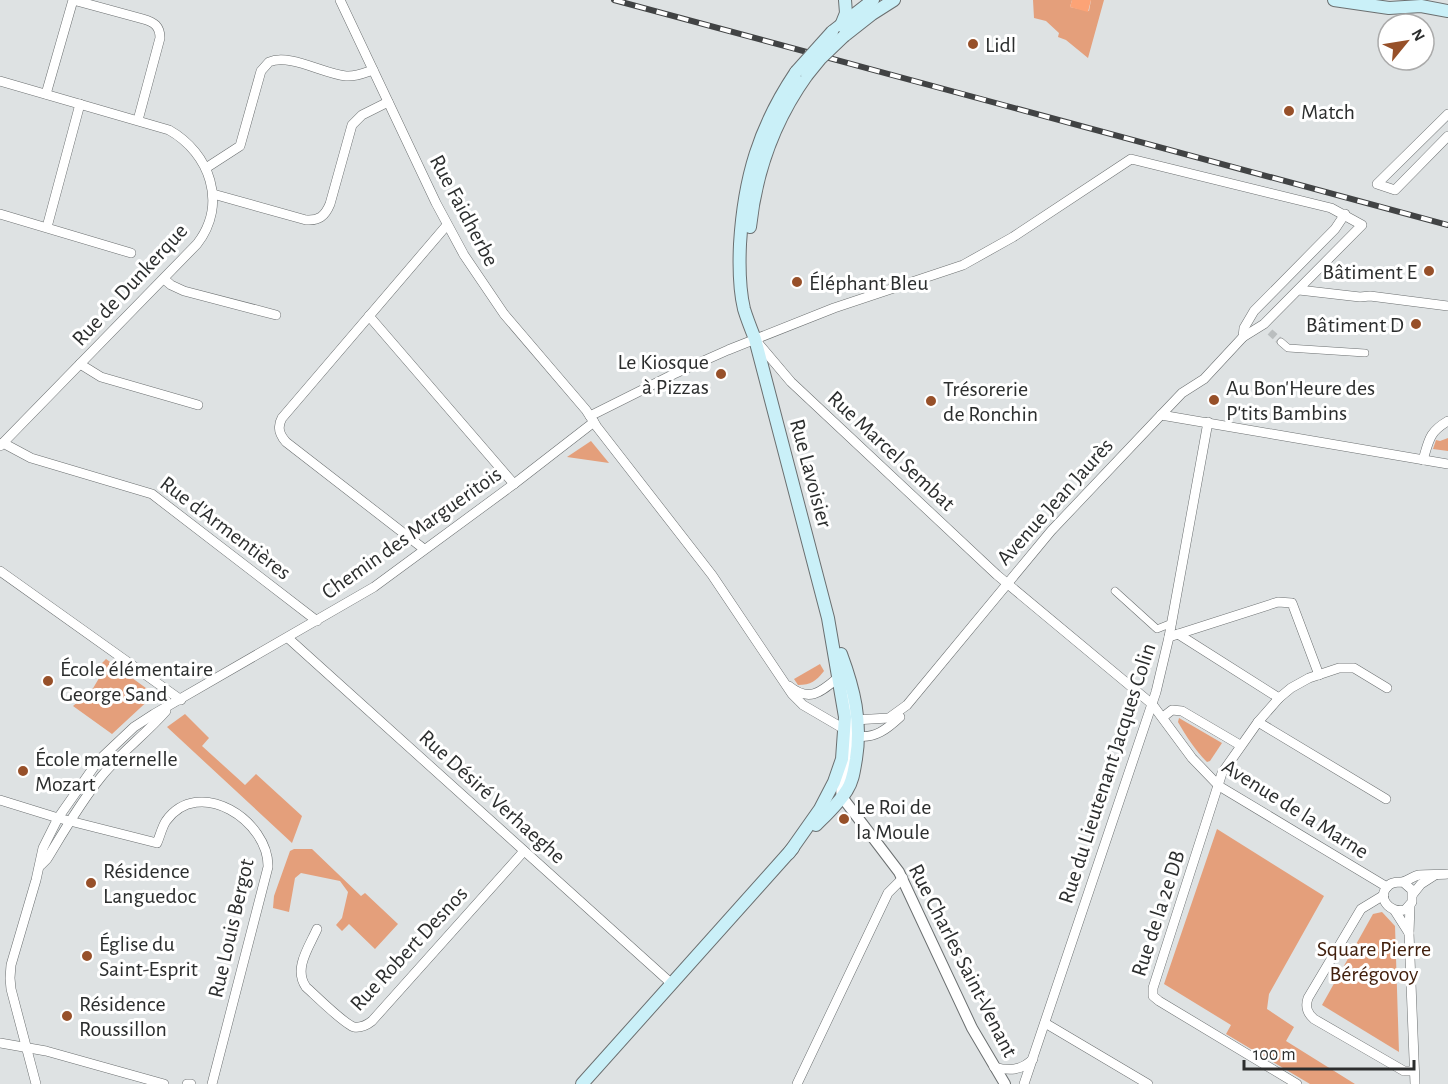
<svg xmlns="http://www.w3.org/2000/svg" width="1448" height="1084" font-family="'Alegreya Sans',sans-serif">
	<rect width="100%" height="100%" fill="#dee2e3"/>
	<g fill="#e49f7b">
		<path d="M1033 0H1072L1070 7 1089 11 1091 0H1104L1088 58 1066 40 1058 37 1059 33 1046 21 1034 18Z"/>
		<path d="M1448 438V451L1433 449 1436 440 1440 441Z"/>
		<path d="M591 441 609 463 567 457Z"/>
		<path d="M106 659 150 691 153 696 112 734 73 706 92 690 105 668 101 664Z"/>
		<path d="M820 664 824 671C816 681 811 685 798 685L794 679Z"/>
		<path d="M185 714 209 738 202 746 245 785 256 774 302 816 292 843 167 727Z"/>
		<path d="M1179 718 1222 743 1210 761 1207 762C1195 750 1186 736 1178 722Z"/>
		<path d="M1217 829 1324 896 1269 994 1267 1009 1294 1027 1286 1041 1355 1084H1310L1226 1034 1231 1025 1164 984Z"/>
		<path d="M294 849H312L361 896 365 893 398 924 375 949 349 924 342 931 336 925 342 918 348 892 340 881 301 873 295 878 289 912 273 908 274 896 290 851Z"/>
		<path d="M1382 912 1395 926 1399 1052 1322 1005 1373 914Z"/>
	</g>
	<path fill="#fca376" d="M1072 0H1091L1088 12 1070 7Z"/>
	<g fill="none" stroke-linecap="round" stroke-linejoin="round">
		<path stroke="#babebf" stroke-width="7" stroke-dasharray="7 3.5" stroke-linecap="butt" d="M1270 332 1281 342"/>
		<defs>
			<g id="pedestrian">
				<path d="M1281 342 1288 348 1365 353"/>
				<path d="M1115 591 1157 629 1172 623"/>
			</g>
			<g id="minor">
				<path d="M340 0 436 203 464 255 504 314 586 410 597 427 712 575 792 694 803 705 856 736C875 739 887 729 900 717"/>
				<path d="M0 81 169 130C210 153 228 204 197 244L0 446"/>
				<path d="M46 94 73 0 143 19C154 22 160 26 160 38L138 120"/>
				<path d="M1448 114 1377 184 1395 190 1448 136"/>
				<path d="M206 168 240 146 261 71 269 62C289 53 324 74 346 76 356 77 364 73 373 70"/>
				<path d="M213 194 306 220C319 221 325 216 330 204L352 125 362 115 388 102"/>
				<path d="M0 214 131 253"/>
				<path d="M47 227 80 104"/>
				<path d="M164 279 171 285 184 291 276 315"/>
				<path d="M1299 290 1360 297 1370 296 1448 306"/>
				<path d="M369 316 514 484"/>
				<path d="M1243 337 1244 328 1254 311 1335 229 1345 214"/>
				<path d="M758 343 791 382 997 575 1152 704 1192 758 1219 786 1387 887"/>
				<path d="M80 364 101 377 198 405"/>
				<path d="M1161 415 1448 464"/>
				<path d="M590 416 674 374 728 350 834 308 963 265 1013 237 1131 159 1331 208 1362 225 1264 324 1243 337 1204 379 1182 393 1161 415 1051 531 907 705 889 718 854 720"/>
				<path d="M3 443 31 458 152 494 317 621"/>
				<path d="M1423 460C1429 440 1429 432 1448 421"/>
				<path d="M424 549 286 442C279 434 277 427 282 418L447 225"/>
				<path d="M0 571 181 700"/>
				<path d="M1178 634 1279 698"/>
				<path d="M1169 637 1278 602 1292 603 1319 675"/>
				<path d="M288 638 672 984"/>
				<path d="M789 686C811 704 823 690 841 675"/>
				<path d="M1163 717 1172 710 1182 711 1240 745"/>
				<path d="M1258 722 1386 799"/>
				<path d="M0 800 58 818 157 843C160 836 162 827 166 821 199 775 269 821 268 867L212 1084"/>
				<path d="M41 865 47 859C64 831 80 803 101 777 120 753 145 735 166 711"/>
				<path d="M1403 882 1412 890V902L1405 910C1390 914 1375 897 1389 885 1394 881 1397 883 1402 882 1408 881 1413 876 1419 875 1429 874 1439 875 1448 874"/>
				<path d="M1413 894 1421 884 1435 875"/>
				<path d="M1384 895 1361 909 1308 998C1305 1007 1307 1013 1314 1019L1404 1071H1414"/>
				<path d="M1410 905 1409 933 1415 1084"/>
				<path d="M1395 911 1409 933"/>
				<path d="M317 929C309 947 293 969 306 987 316 996 344 1024 354 1027 361 1028 367 1025 372 1021L524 851"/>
				<path d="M1045 1023 1148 1084"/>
				<path d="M0 1043 46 1051 164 1084"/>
				<path d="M994 1067C1009 1071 1021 1071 1033 1059"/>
				<path d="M36 1084 11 989 10 978 11 965 36 880 43 848 58 818 98 761 134 727 154 714 374 587 514 484 594 422"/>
				<path d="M187 1084H191"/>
				<path d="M797 1084 888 893 903 878"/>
				<path d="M1024 1084 1156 692 1169 637 1208 422"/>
				<path d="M1297 1084 1159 1001 1153 996V988L1222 773 1258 722 1279 698 1291 688 1309 678 1339 668H1354L1387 688"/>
			</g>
			<path id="tertiary" d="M845 688C852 712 853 735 848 760 846 772 839 785 842 797L899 872 972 1028 1005 1084"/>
			<g id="secondary">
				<path d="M1334 0 1389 8 1421 6 1448 11"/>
				<path d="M842 23 846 13 845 0"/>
				<path d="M832 32 873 0"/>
				<path d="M844 36 872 14 894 0"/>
				<path d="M750 227C756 171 774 121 807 75"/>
				<path d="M816 825C827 814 839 803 847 790 853 781 854 770 856 759 862 721 854 689 841 654"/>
				<path d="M789 853 820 809 834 782 842 759 845 717 828 618 755 339C751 329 747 319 744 309 739 288 739 266 740 244 744 178 759 127 796 72"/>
				<path d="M582 1084 793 848"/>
			</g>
		</defs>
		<use href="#pedestrian" stroke="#6b6f70" stroke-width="8"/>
		<use href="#minor" stroke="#6b6f70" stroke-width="10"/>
		<use href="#tertiary" stroke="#6b6f70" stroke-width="12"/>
		<use href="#secondary" stroke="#6b6f70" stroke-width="14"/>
		<use href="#pedestrian" stroke="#fff" stroke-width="7"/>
		<use href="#minor" stroke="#fff" stroke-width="9"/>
		<use href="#tertiary" stroke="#fff" stroke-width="10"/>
		<use href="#secondary" stroke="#caf0f8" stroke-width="12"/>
		<defs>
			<path id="rail" d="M614 0 1448 225"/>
		</defs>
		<use href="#rail" stroke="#414344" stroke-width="6"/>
		<use href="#rail" stroke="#fff" stroke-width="4" stroke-dasharray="11" stroke-linecap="butt"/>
		<defs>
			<g id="secondary-bridge">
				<path d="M796 72 832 32"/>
				<path d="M807 75 820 59 844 36"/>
			</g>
		</defs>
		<use href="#secondary-bridge" stroke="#6b6f70" stroke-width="14" stroke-linecap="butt"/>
		<use href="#secondary-bridge" stroke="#caf0f8" stroke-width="12"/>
	</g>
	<g fill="#975029" stroke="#fff" stroke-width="2">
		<circle cx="973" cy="44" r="6"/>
		<circle cx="1289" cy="111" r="6"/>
		<circle cx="1429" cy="271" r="6"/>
		<circle cx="797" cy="282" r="6"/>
		<circle cx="1416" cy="324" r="6"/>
		<circle cx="721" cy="374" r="6"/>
		<circle cx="1214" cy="400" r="6"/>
		<circle cx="931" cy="401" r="6"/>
		<circle cx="48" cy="681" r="6"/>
		<circle cx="23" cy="771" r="6"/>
		<circle cx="844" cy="819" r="6"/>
		<circle cx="91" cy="883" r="6"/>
		<circle cx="87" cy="956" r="6"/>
		<circle cx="67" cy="1016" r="6"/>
	</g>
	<g text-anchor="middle" stroke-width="6" stroke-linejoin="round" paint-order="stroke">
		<g font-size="22" fill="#2c2e2e" stroke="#fff" text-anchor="start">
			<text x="985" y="52">Lidl</text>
			<text x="1301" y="119">Match</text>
			<text x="1417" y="279" text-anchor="end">Bâtiment E</text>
			<text x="809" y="290">Éléphant Bleu</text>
			<text x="1404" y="332" text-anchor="end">Bâtiment D</text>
			<text x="709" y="369" text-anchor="end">Le Kiosque<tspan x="709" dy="25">à Pizzas</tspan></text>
			<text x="1226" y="395">Au Bon'Heure des<tspan x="1226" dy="25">P'tits Bambins</tspan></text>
			<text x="943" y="396">Trésorerie<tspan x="943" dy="25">de Ronchin</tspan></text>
			<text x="60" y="676">École élémentaire<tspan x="60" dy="25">George Sand</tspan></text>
			<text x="35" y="766">École maternelle<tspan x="35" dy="25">Mozart</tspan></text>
			<text x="856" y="814">Le Roi de<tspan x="856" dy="25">la Moule</tspan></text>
			<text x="103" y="878">Résidence<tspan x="103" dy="25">Languedoc</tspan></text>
			<text x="99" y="951">Église du<tspan x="99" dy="25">Saint-Esprit</tspan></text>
			<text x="79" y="1011">Résidence<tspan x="79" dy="25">Roussillon</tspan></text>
		</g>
		<g font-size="22" fill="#2c2e2e" stroke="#fff">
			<text transform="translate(465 210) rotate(62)" y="8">Rue Faidherbe</text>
			<text transform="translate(129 284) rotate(-47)" y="8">Rue de Dunkerque</text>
			<text transform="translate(892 450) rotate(43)" y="8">Rue Marcel Sembat</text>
			<text transform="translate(812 473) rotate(75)" y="8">Rue Lavoisier</text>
			<text transform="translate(1054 501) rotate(-48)" y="8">Avenue Jean Jaurès</text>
			<text transform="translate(226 527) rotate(37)" y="8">Rue d'Armentières</text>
			<text transform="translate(411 532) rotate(-35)" y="8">Chemin des Margueritois</text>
			<text transform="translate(1106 773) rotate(-72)" y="8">Rue du Lieutenant Jacques Colin</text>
			<text transform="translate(493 796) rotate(42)" y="8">Rue Désiré Verhaeghe</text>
			<text transform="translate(1296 808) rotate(32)" y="8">Avenue de la Marne</text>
			<text transform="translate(1157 913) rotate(-72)" y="8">Rue de la 2e DB</text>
			<text transform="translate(230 928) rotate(-77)" y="8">Rue Louis Bergot</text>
			<text transform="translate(408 948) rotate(-47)" y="8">Rue Robert Desnos</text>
			<text transform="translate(964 960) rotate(63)" y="8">Rue Charles Saint-Venant</text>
		</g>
		<g font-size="22" fill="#42200d" stroke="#fff">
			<text x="1374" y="956">Square Pierre<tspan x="1374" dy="25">Bérégovoy</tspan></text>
		</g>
	</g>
	<g transform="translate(1406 42) rotate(60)"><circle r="28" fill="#ffffff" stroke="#ababab" stroke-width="1.5"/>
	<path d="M0-4.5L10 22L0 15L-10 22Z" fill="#975029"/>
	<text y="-9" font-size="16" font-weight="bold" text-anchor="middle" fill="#2c2e2e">N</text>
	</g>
	<path d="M1244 1060v9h170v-9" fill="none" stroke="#2c2e2e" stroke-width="3"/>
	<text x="1253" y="1060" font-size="18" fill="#2c2e2e" stroke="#ffffff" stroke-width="4.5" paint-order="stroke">100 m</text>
</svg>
